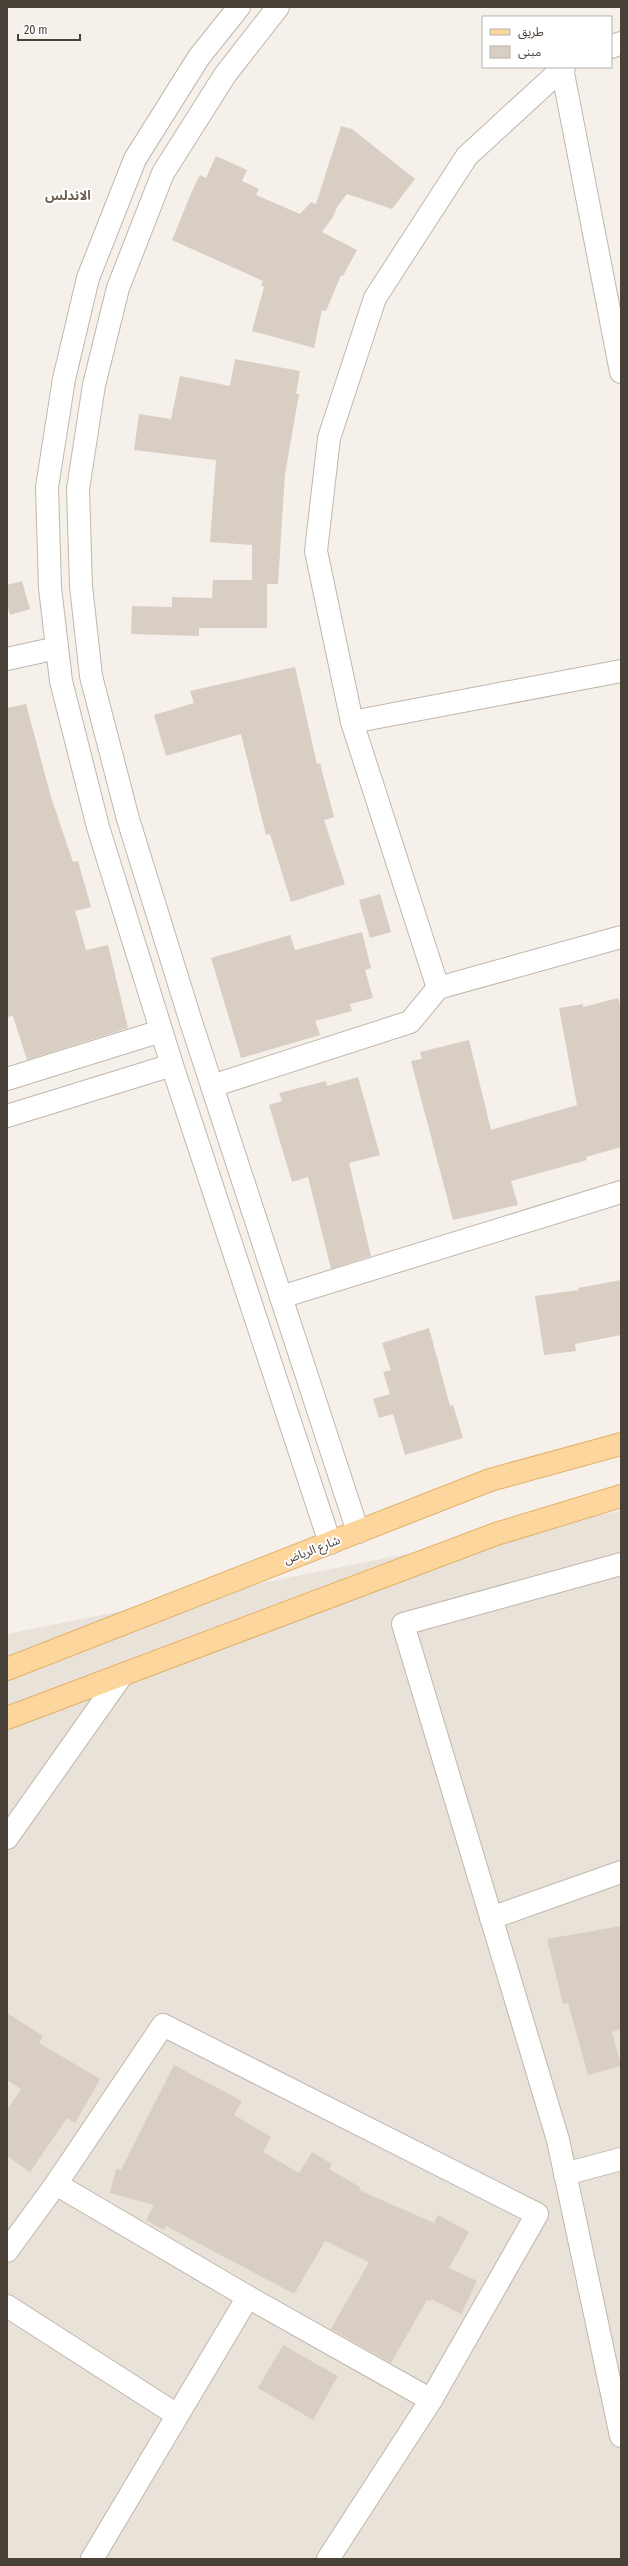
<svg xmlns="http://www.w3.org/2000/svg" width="628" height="2566" font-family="'Fira Sans Condensed','Noto Sans Arabic',sans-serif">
	<rect width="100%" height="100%" fill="#f5f0ea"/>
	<path fill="#e9e2d9" d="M621 1511V2559H7V1634Z"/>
	<g fill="#d9cec3">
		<path d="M341 126 352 129 415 179 392 209 347 194 337 207 333 217 322 232 357 250 343 276 341 275 326 311 322 310 314 348 252 331 264 287 261 285 263 281 172 240 192 191 200 175 206 178 216 156 247 170 242 181 259 189 256 195 300 214 311 202 316 204Z"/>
		<path d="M235 359 300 371 296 394H299L285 474 278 584H267V628H199V636L131 634 132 606 172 607V597L212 598 213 580H252V545L210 542 216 460 134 450 139 414 171 419 180 376 230 386Z"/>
		<path d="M22 581 30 609 10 615 7 604V585Z"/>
		<path d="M295 667 317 764 320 763 334 817 324 820 345 884 291 902 270 834 266 835 241 734 166 756 154 715 194 703 190 691Z"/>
		<path d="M26 704 51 797 73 862 78 861 91 907 75 911 86 950 108 945 128 1028 27 1060 13 1016 7 1017V708Z"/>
		<path d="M380 894 391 932 370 938 359 900Z"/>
		<path d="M362 932 371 968 365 970 373 998 350 1004 352 1011 315 1021 320 1035 241 1058 211 958 290 935 295 950Z"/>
		<path d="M618 998 621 1009V1147L586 1157 587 1160 511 1181 518 1205 453 1220 411 1061 422 1059 420 1052 469 1040 491 1130 577 1105 559 1008 583 1004V1007Z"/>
		<path d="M358 1077 380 1155 349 1163 371 1256 331 1269 308 1177 292 1182 269 1105 282 1101 279 1093 326 1081 327 1086Z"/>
		<path d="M621 1280V1335L575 1344 576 1351 544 1355 535 1296 579 1290 578 1288Z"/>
		<path d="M429 1328 450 1406 453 1405 463 1438 405 1455 393 1414 379 1418 373 1399 390 1394 383 1372 391 1370 382 1343Z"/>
		<path d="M621 1926V2029L612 2032 621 2066 588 2075 568 2003 563 2004 547 1939Z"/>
		<path d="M7 2013 43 2036 39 2043 100 2079 75 2123 67 2118 30 2172 7 2156V2110L21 2089 7 2080Z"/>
		<path d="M174 2065 242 2101 234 2115 271 2137 263 2152 299 2173 312 2152 332 2164 329 2169 360 2187 359 2190 434 2223 438 2215 469 2232 449 2268 477 2281 461 2314 431 2299 430 2301 427 2300 391 2363 331 2329 369 2262 325 2241 294 2294 166 2226 164 2230 146 2220 154 2205 110 2193 116 2169 121 2170Z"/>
		<path d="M283 2345 338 2376 313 2420 258 2388Z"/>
	</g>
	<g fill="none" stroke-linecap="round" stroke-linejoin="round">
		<defs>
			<g id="street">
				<path d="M239 7 199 57 135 159 88 278 64 379 47 487 50 588 61 681 98 827 172 1065 330 1543"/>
				<path d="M278 7 225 75 163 173 118 288 94 385 78 489 81 586 91 676 128 819 191 1022 358 1532"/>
				<path d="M611 47 621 43"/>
				<path d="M564 67 467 156 375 298 329 438 316 551 352 722 438 988 621 937"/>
				<path d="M562 68 621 372"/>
				<path d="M7 659 57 648"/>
				<path d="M352 722 621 671"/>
				<path d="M7 1079 161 1031"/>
				<path d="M212 1086 410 1022 438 988"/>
				<path d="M7 1116 172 1065"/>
				<path d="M281 1297 621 1192"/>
				<path d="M621 1564 403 1624 558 2140 621 2436"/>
				<path d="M7 1838 122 1675"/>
				<path d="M491 1918 621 1872"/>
				<path d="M565 2174 621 2159"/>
				<path d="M56 2184 163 2025 537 2214 431 2400"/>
				<path d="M7 2251 56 2184 248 2297 431 2400 328 2559"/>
				<path d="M7 2306 177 2415"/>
				<path d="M92 2559 248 2297"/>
			</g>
			<g id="primary">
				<path d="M7 1669 490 1480 621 1444"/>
				<path d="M7 1718 496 1534 621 1496"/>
			</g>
		</defs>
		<use href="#street" stroke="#c0b7ad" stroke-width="24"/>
		<use href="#primary" stroke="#e2b16b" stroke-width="24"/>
		<use href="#street" stroke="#fff" stroke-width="22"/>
		<use href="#primary" stroke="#fcd69c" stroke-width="22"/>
	</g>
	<g text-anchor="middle" stroke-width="4" stroke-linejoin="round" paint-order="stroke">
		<g font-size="12" fill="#494138" stroke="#fff">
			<text transform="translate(312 1550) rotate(-21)" y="4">شارع الرياض</text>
		</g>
		<g font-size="13" font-weight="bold" fill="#6b5d50" stroke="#fff">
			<text x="68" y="200">الاندلس</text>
		</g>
	</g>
	<rect width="628" height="2566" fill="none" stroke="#494138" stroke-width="16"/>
	<rect x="482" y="16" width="130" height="52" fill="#ffffff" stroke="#b6b3af"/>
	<rect x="490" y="29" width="20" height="6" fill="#fcd69c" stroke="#b6b3af"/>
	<text x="518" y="36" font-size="12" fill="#494138">طريق</text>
	<rect x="490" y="46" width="20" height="12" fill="#d9cec3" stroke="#b6b3af"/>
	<text x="518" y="56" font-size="12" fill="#494138">مبنى</text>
	<path d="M18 34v6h62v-6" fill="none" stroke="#494138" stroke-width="2"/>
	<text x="24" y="34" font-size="12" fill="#494138" stroke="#ffffff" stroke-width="3" paint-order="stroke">20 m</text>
</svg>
